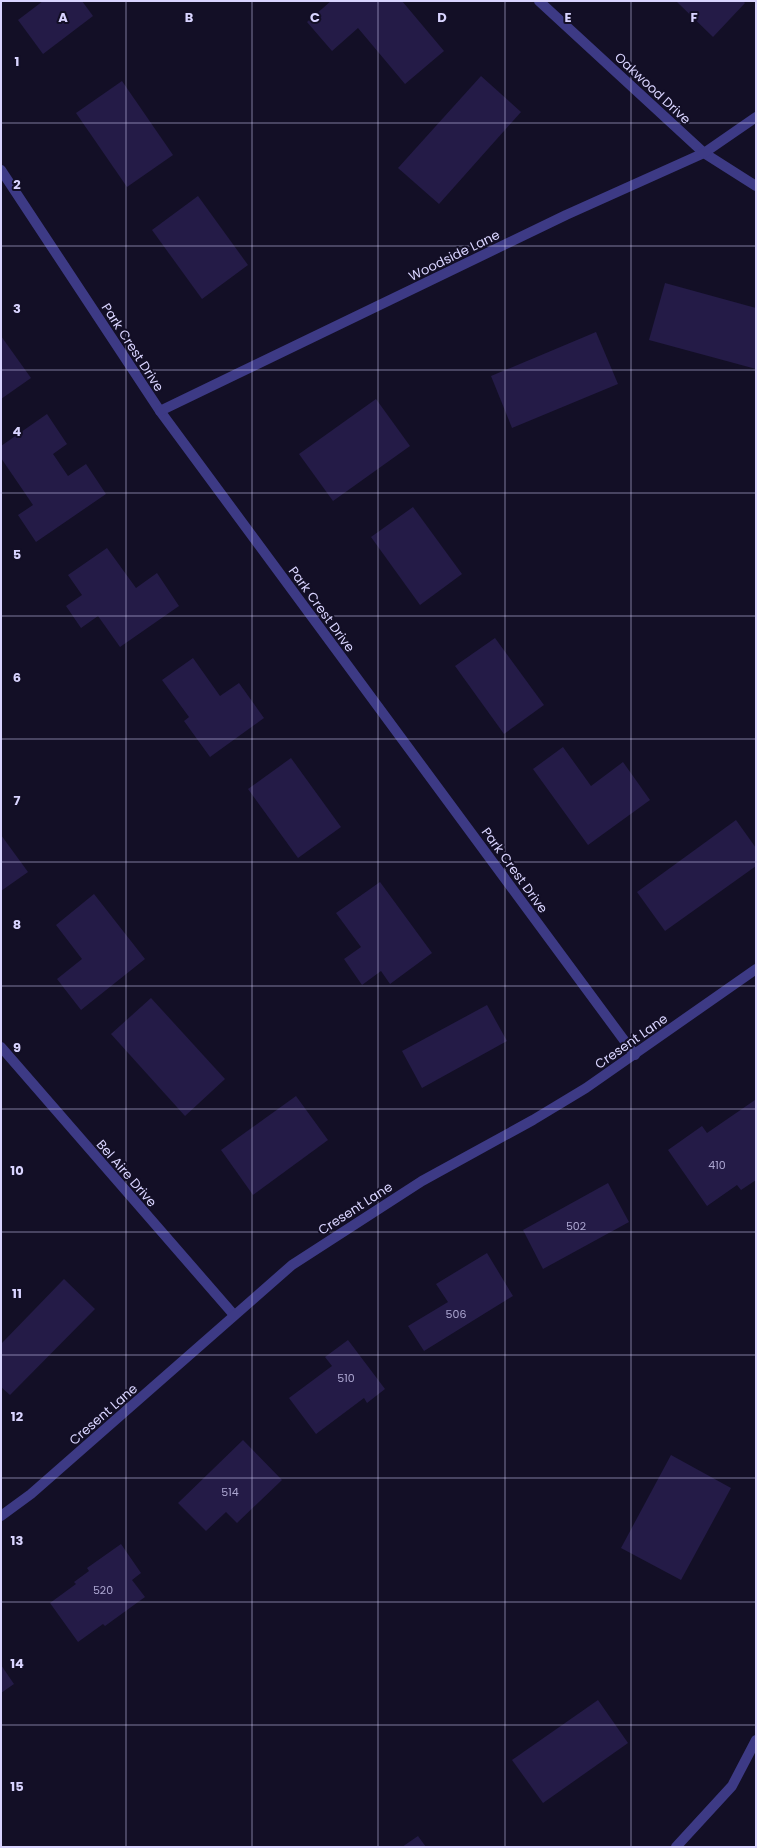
<svg xmlns="http://www.w3.org/2000/svg" width="757" height="1848" font-family="Poppins,sans-serif">
	<rect width="100%" height="100%" fill="#130f26"/>
	<g fill="#241b47">
		<path d="M43 1H82L93 16 43 54 18 20Z"/>
		<path d="M331 1H402L444 51 405 84 358 28 332 51 307 22Z"/>
		<path d="M676 1H743L745 3 713 37Z"/>
		<path d="M481 76 521 112 439 204 398 168Z"/>
		<path d="M122 81 173 155 127 187 76 113Z"/>
		<path d="M198 196 248 265 202 299 152 230Z"/>
		<path d="M665 283 756 308V369L649 340Z"/>
		<path d="M596 332 618 384 512 428 491 376Z"/>
		<path d="M1 336 31 378 1 399Z"/>
		<path d="M376 399 410 446 333 501 299 454Z"/>
		<path d="M47 414 67 444 53 454 68 476 86 464 106 494 36 542 18 515 33 505 1 458V446Z"/>
		<path d="M413 507 462 574 420 605 371 537Z"/>
		<path d="M107 548 136 588 157 573 179 606 120 647 98 616 81 628 66 606 82 595 68 575Z"/>
		<path d="M495 638 544 705 504 734 455 666Z"/>
		<path d="M193 658 220 696 239 683 264 718 210 757 184 721 189 717 162 680Z"/>
		<path d="M563 747 591 786 623 762 650 800 588 845 533 769Z"/>
		<path d="M291 758 341 827 298 858 248 789Z"/>
		<path d="M736 820 756 848V866L665 931 637 892Z"/>
		<path d="M1 835 28 872 1 891Z"/>
		<path d="M380 882 432 953 390 984 381 971 362 985 344 959 361 947 336 913Z"/>
		<path d="M94 894 145 959 81 1010 57 979 82 959 56 925Z"/>
		<path d="M151 998 225 1079 185 1116 111 1034Z"/>
		<path d="M487 1005 507 1041 422 1088 402 1051Z"/>
		<path d="M296 1096 328 1140 253 1195 221 1150Z"/>
		<path d="M755 1100 756 1180 741 1190 737 1185 707 1206 668 1150 702 1126 707 1133Z"/>
		<path d="M608 1183 629 1222 543 1269 523 1230Z"/>
		<path d="M487 1253 513 1296 424 1351 408 1326 448 1302 436 1284Z"/>
		<path d="M64 1279 95 1309 10 1395 1 1387V1344Z"/>
		<path d="M348 1340 385 1389 367 1403 364 1398 316 1434 289 1398 332 1366 325 1357Z"/>
		<path d="M243 1440 282 1480 237 1523 226 1512 206 1531 178 1503Z"/>
		<path d="M671 1455 731 1488 681 1580 621 1548Z"/>
		<path d="M121 1544 141 1573 132 1580 145 1597 105 1626 103 1624 78 1642 50 1603 76 1584 74 1582 89 1571 87 1568Z"/>
		<path d="M1 1665 14 1684 1 1693Z"/>
		<path d="M598 1700 628 1743 543 1803 512 1760Z"/>
		<path d="M418 1836 426 1847H402Z"/>
	</g>
	<g fill="none" stroke-linecap="round" stroke-linejoin="round">
		<g stroke="#3d3a85" stroke-width="10">
			<path d="M539 1 704 153 756 186"/>
			<path d="M1 170 160 411 635 1055"/>
			<path d="M160 411 566 215 704 153 756 117"/>
			<path d="M1 1047 234 1315"/>
			<path d="M1 1516 31 1494 292 1265 422 1181 533 1120 586 1088 756 969"/>
			<path d="M676 1847 732 1786 756 1740"/>
		</g>
	</g>
	<path fill="none" stroke="#d9d4ff" stroke-width="1" stroke-opacity="0.55" d="M126 1V1847M252 1V1847M378 1V1847M505 1V1847M631 1V1847M1 123H756M1 246H756M1 370H756M1 493H756M1 616H756M1 739H756M1 862H756M1 986H756M1 1109H756M1 1232H756M1 1355H756M1 1478H756M1 1602H756M1 1725H756"/>
	<g text-anchor="middle" stroke-width="4" stroke-linejoin="round" paint-order="stroke">
		<g font-size="11" fill="#aca6d1">
			<text x="717" y="1169">410</text>
			<text x="576" y="1230">502</text>
			<text x="456" y="1318">506</text>
			<text x="346" y="1382">510</text>
			<text x="230" y="1496">514</text>
			<text x="103" y="1594">520</text>
		</g>
		<g font-size="13" fill="#d9d4ff" stroke="#130f26">
			<text transform="translate(653 88) rotate(43)" y="5">Oakwood Drive</text>
			<text transform="translate(454 255) rotate(-26)" y="5">Woodside Lane</text>
			<text transform="translate(133 347) rotate(57)" y="5">Park Crest Drive</text>
			<text transform="translate(322 609) rotate(54)" y="5">Park Crest Drive</text>
			<text transform="translate(515 870) rotate(54)" y="5">Park Crest Drive</text>
			<text transform="translate(631 1041) rotate(-35)" y="5">Cresent Lane</text>
			<text transform="translate(127 1173) rotate(49)" y="5">Bel Aire Drive</text>
			<text transform="translate(355 1208) rotate(-33)" y="5">Cresent Lane</text>
			<text transform="translate(103 1414) rotate(-41)" y="5">Cresent Lane</text>
		</g>
	</g>
	<g font-size="13" text-anchor="middle" font-weight="bold" fill="#d9d4ff" stroke="#130f26" stroke-width="4" stroke-linejoin="round" paint-order="stroke">
		<text x="63" y="22">A</text>
		<text x="189" y="22">B</text>
		<text x="315" y="22">C</text>
		<text x="442" y="22">D</text>
		<text x="568" y="22">E</text>
		<text x="694" y="22">F</text>
		<text x="17" y="66">1</text>
		<text x="17" y="189">2</text>
		<text x="17" y="313">3</text>
		<text x="17" y="436">4</text>
		<text x="17" y="559">5</text>
		<text x="17" y="682">6</text>
		<text x="17" y="805">7</text>
		<text x="17" y="929">8</text>
		<text x="17" y="1052">9</text>
		<text x="17" y="1175">10</text>
		<text x="17" y="1298">11</text>
		<text x="17" y="1421">12</text>
		<text x="17" y="1545">13</text>
		<text x="17" y="1668">14</text>
		<text x="17" y="1791">15</text>
	</g>
	<rect width="757" height="1848" fill="none" stroke="#d9d4ff" stroke-width="4"/>
</svg>
